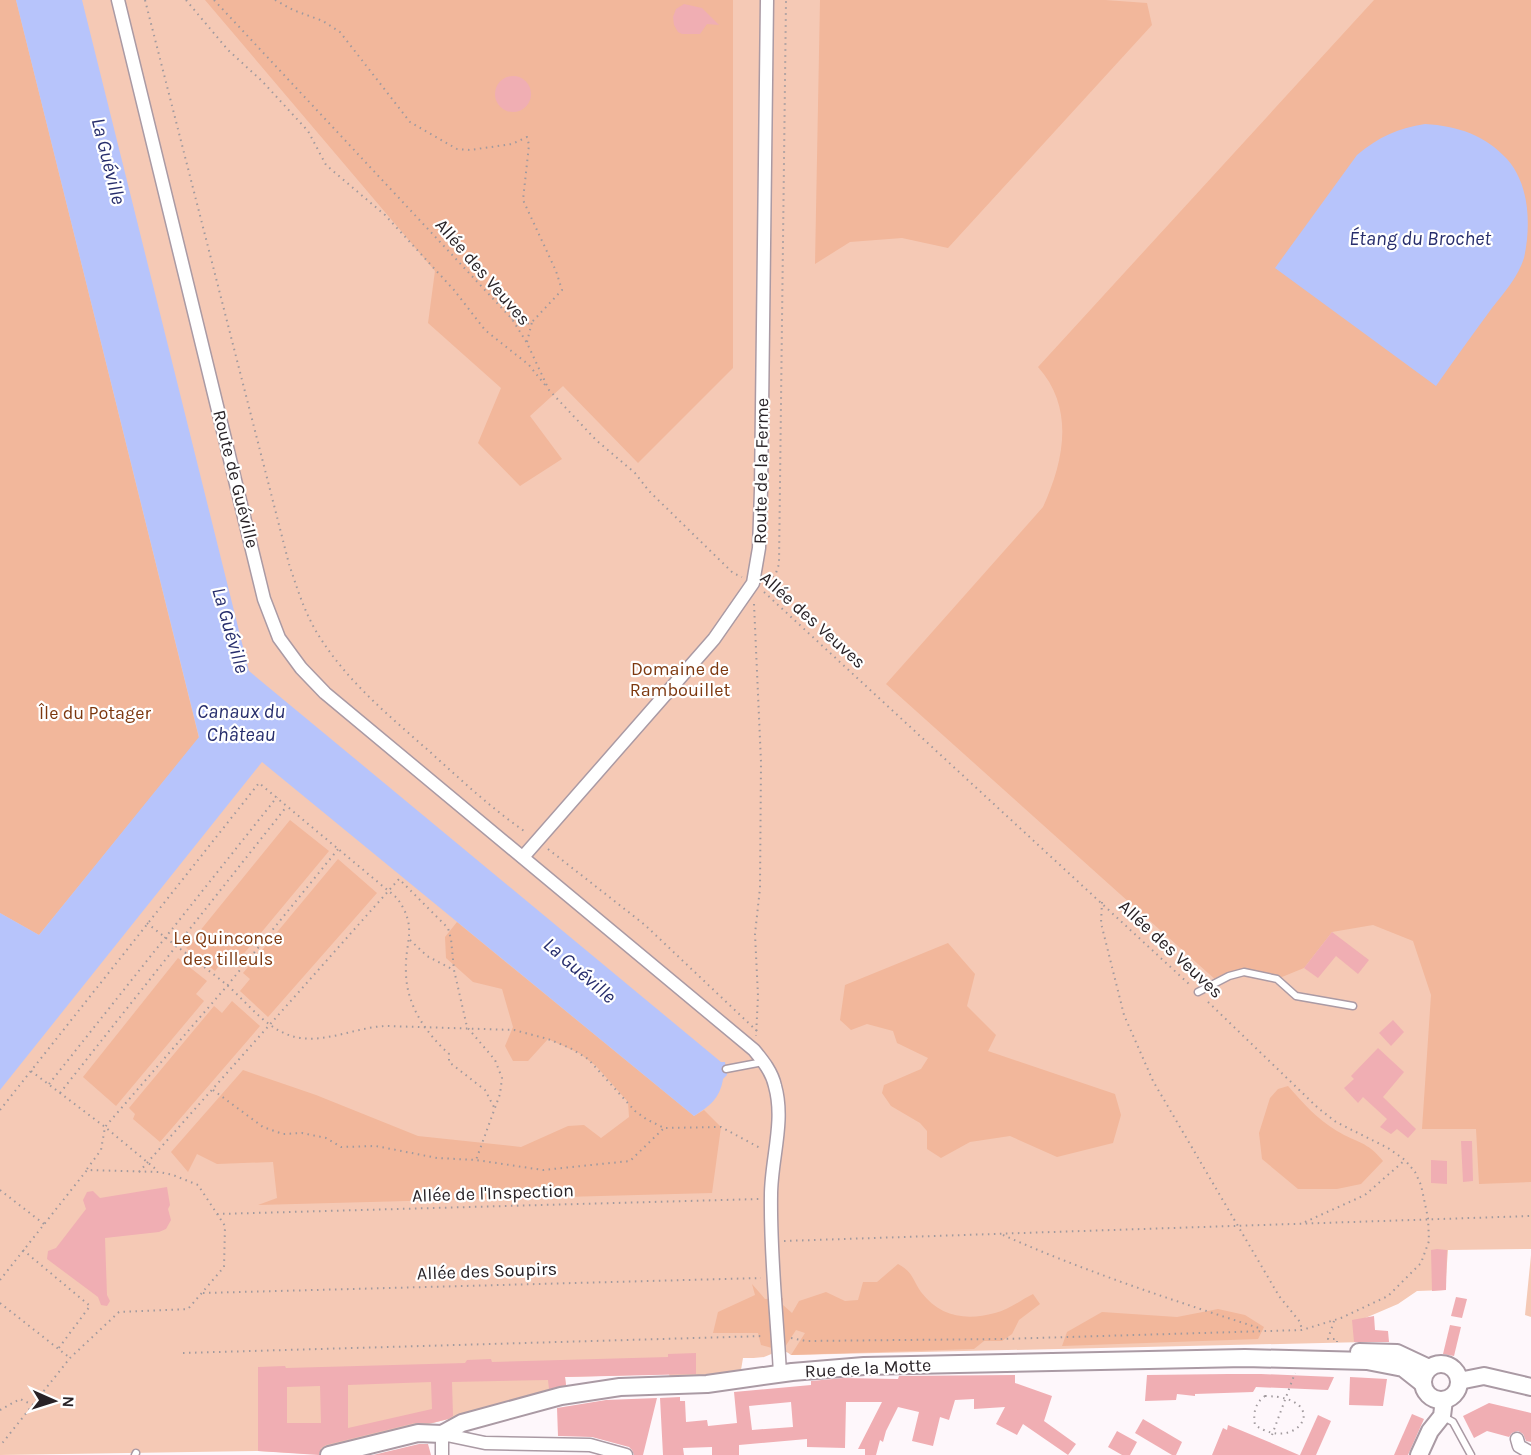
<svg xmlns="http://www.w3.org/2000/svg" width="1531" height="1455" font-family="Karla,sans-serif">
	<rect width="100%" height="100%" fill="#fef7fb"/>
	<g fill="#f5c9b5">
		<path d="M0 0H1531V1249L1448 1250 1445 1290 1417 1291 1398 1304 1363 1319 1365 1342 791 1355C780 1346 775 1354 764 1357 757 1358 750 1358 743 1358L741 1370 711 1377 670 1378 669 1374 565 1377 566 1389 312 1454 258 1451 0 1455Z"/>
		<path d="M1531 1255V1317L1525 1315Z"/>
	</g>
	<g fill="#f2b79b">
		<path d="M0 0H16L199 738 39 935 0 913Z"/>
		<path d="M205 0H733V368L638 463 563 386 530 416 562 459 520 486 478 443 501 388 428 323 435 271Z"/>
		<path d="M820 0H1105L1147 3 1152 25 948 248 902 238 850 242 815 264Z"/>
		<path d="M1374 0H1531V1182L1479 1184 1476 1129H1422L1431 995 1413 941 1373 925 1332 932 1304 968 1277 979 1244 972 1218 982 886 684 1043 507C1064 461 1075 408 1038 367Z"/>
		<path d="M290 820 329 851 236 963 230 959 225 958 215 971 186 948Z"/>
		<path d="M338 859 377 893 268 1017 240 991 250 979 243 973Z"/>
		<path d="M457 922 694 1116 704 1110 721 1127 712 1193 258 1205 277 1198 273 1162 217 1164 197 1154 188 1172 171 1152 243 1070 316 1095 418 1136 521 1147 568 1126 584 1125 601 1138 629 1117 628 1102 596 1066 579 1053 548 1039 528 1061H513L505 1046 513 1027 502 989 473 982 446 958 445 937Z"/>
		<path d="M948 943 975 974 967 1006 996 1035 988 1051 1115 1094 1121 1115 1113 1143 1057 1157 1010 1136 970 1142 941 1158 927 1149V1131L920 1123 891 1106 882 1093 884 1085 921 1069 928 1058 897 1043 893 1031 867 1024 851 1030 840 1020 845 985Z"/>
		<path d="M178 958 207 981 196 994 204 1001 116 1106 83 1077Z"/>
		<path d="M232 1001 260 1026 160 1142 133 1119 135 1114 129 1108 214 1006 222 1013Z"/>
		<path d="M1288 1086C1303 1103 1317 1119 1337 1131 1357 1143 1367 1141 1383 1161L1361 1184 1337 1189H1298L1262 1159 1259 1133 1270 1098 1278 1089Z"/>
		<path d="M898 1264C913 1272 912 1279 921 1292 940 1317 966 1321 995 1313 1008 1310 1021 1300 1033 1294L1040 1304 1019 1320 1012 1334 1002 1341H984L974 1349 791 1355 805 1333 796 1330 785 1347 772 1348 761 1345 758 1333H713L718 1312 755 1295 752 1284 765 1299 783 1298V1305L792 1313 799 1301 826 1292 845 1301 858 1300 863 1282H877Z"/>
		<path d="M1218 1309 1245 1315 1264 1327 1258 1339 1062 1346 1067 1332 1102 1312 1177 1317Z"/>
	</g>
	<g fill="#b7c4fb">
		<path d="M16 0H82L249 671 721 1062H725L727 1075 723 1079C720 1098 710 1106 694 1116L262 762 0 1090V913L39 935 199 737Z"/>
		<path d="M1425 124C1458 126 1485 135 1507 159 1530 185 1531 226 1524 258 1518 277 1504 293 1492 308 1473 334 1454 360 1436 386L1275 268 1357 155C1378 137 1399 128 1425 124Z"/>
	</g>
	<g fill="#f0aeb3" fill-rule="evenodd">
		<path d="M684 4 702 8 719 25 707 24 700 34H682L678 32 674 25 673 17 676 9Z"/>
		<circle cx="513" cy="94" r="18"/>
		<path d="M1332 932 1369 960 1358 974 1336 956 1318 978 1304 968Z"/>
		<path d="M1393 1020 1404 1032 1391 1046 1379 1033Z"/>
		<path d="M1378 1048 1404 1072 1383 1097 1416 1129 1408 1138 1397 1129 1391 1134 1380 1127 1387 1119 1363 1097 1358 1103 1344 1088 1354 1079 1351 1076Z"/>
		<path d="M1461 1141H1472L1473 1181 1463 1182Z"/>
		<path d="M1431 1160 1447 1161V1184L1431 1183Z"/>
		<path d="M167 1187 170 1205 168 1209 171 1220 166 1229 159 1232 105 1238 107 1295 110 1301 107 1306 101 1305 98 1297 47 1259 48 1251 56 1248 86 1209 83 1200 87 1192 93 1191 100 1198Z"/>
		<path d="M1437 1249 1447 1250 1446 1290 1432 1291 1431 1250Z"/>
		<path d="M1456 1297 1467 1299 1462 1318 1451 1316Z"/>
		<path d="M1374 1316 1375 1330 1388 1331 1389 1342H1354L1352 1320Z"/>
		<path d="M1450 1325 1461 1327 1454 1356 1443 1354Z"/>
		<path d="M696 1353V1374L565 1377 566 1385 549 1389 548 1380 452 1382 453 1416 448 1419 432 1423H415L326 1445 321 1448 319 1455 258 1451V1367L285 1366 286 1368 465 1363 467 1360 491 1359 492 1362 668 1357V1354ZM431 1382 432 1409 348 1428V1385ZM320 1386 321 1423H287V1387Z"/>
		<path d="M1229 1374H1261L1334 1377 1328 1390 1256 1387 1253 1392 1195 1394V1396L1177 1394 1176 1400 1145 1401 1147 1375Z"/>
		<path d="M1015 1375V1383L1052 1396 1044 1421 1076 1444 1068 1455 1023 1424 1017 1435 996 1424 1005 1407 974 1409V1399L955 1400 949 1420 940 1417 933 1446 912 1441 919 1412 898 1407 886 1431 883 1442 880 1440 876 1455H865V1449H858L882 1402H846L845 1448 807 1447V1439L739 1445V1455H712V1447L683 1448 684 1455H663L660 1398 680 1397V1401H685L686 1422 707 1420 708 1426 737 1423 734 1392 811 1385V1381L843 1378 898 1379 899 1376ZM791 1402 793 1427 752 1430 749 1406Z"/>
		<path d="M1350 1377 1387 1379 1383 1406 1349 1405Z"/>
		<path d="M657 1398 643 1455H634L632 1450 629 1447 592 1437 558 1436 557 1408 606 1400Z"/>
		<path d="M1489 1403 1531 1413V1442L1526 1441 1523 1434 1518 1431 1512 1433 1509 1437 1487 1431 1474 1438 1463 1416Z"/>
		<path d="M1412 1414 1424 1419 1408 1455H1394Z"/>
		<path d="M1318 1415 1331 1421 1316 1455H1300Z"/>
		<path d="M1143 1419 1182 1442 1176 1455H1172L1135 1433Z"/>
		<path d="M1228 1425 1269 1442 1299 1455H1212L1223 1428 1227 1430Z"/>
		<path d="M1117 1431 1137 1442 1130 1455H1122L1108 1447Z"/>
		<path d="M419 1444H428L431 1455H373Z"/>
	</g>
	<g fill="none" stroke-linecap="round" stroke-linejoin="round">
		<defs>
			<g id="lane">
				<path d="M1198 992 1229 976 1244 972 1277 979 1296 996 1353 1006"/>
				<path d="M726 1069 763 1062"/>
				<path d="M1442 1416 1453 1422 1471 1455"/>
				<path d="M135 1455 136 1453"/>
			</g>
			<g id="street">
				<path d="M118 0 264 599 279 638 301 668 325 693 754 1050C763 1061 772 1072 775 1086 785 1121 771 1160 771 1195 770 1255 777 1315 780 1374"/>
				<path d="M523 857 714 639 753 583 759 548 761 490 767 0"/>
				<path d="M1517 1439 1519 1446 1531 1453"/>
				<path d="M442 1455V1434L485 1443 590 1445 626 1455"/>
			</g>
			<g id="secondary">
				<path d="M1359 1352 1397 1353 1429 1368"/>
				<circle cx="1441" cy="1382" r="18"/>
				<path d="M1459 1381 1484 1376 1531 1387"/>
				<path d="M329 1455 418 1433 442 1434 462 1423 561 1396 620 1387 707 1384 792 1372 864 1366 1245 1358 1367 1361 1403 1368 1422 1383"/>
				<path d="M1419 1455 1430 1431 1442 1416 1444 1400"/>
			</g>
		</defs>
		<use href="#lane" stroke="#aa9aa4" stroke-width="9"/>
		<use href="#street" stroke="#aa9aa4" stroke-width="15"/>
		<use href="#secondary" stroke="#aa9aa4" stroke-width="20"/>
		<g stroke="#a19a9e" stroke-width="2" stroke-dasharray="1.5 4.5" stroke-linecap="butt">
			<path d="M145 0 289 564C297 588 305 614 319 636 347 681 389 716 429 751 461 780 492 809 527 833"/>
			<path d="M186 0 228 50 262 81 308 131 326 165 385 215 454 290 485 330 529 365 545 385"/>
			<path d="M214 0 512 319 527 343 549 390 596 440 635 473 649 491 733 573 742 577"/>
			<path d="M275 0 293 10 323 21 340 32 410 122 457 149 470 150 512 144 527 137 529 145 523 200 556 271 562 290 532 322 524 325 512 319"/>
			<path d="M527 342 532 322"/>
			<path d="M768 581 776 573 779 564 786 0"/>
			<path d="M764 592 1190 985"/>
			<path d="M754 604 761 762 760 888 755 934 758 996 756 1036"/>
			<path d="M548 849 645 925 757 1031"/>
			<path d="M1102 902 1101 923 1124 1015 1153 1081 1279 1296 1300 1322 1302 1330"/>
			<path d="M147 923C173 944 201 964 227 985 250 1005 269 1033 300 1038 329 1042 357 1027 386 1026L514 1030 548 1039 570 1048 588 1059 635 1111 646 1119 664 1128 721 1127 762 1149"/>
			<path d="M410 940 427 956 454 970 467 1027 495 1060 502 1078 500 1094 476 1160"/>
			<path d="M31 1071 105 1127 158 1171"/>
			<path d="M49 1084 277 797"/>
			<path d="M213 1090 263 1127 283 1134 302 1133 326 1138 341 1147 376 1146 437 1158 476 1160 543 1170 630 1161 664 1128"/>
			<path d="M60 1093 287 806"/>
			<path d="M0 1110 259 783 397 898C419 929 404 941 406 974 407 1006 426 1033 449 1054V1062L485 1090 495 1109"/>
			<path d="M87 1169 101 1150 105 1127 227 986 339 848"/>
			<path d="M139 1172 399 879 448 928 451 939 454 970"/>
			<path d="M0 1190 44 1224"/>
			<path d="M217 1214 759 1199"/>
			<path d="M1305 1222 1365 1195 1405 1160"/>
			<path d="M1003 1235C1086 1272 1175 1301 1262 1329"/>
			<path d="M784 1241 1531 1216"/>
			<path d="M23 1250 90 1306 58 1349"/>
			<path d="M0 1280 87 1170 159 1172 173 1175 198 1185 225 1226 224 1267 188 1309 119 1312 70 1358 0 1446"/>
			<path d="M203 1293 761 1278"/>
			<path d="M0 1303 70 1358"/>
			<path d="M1334 1321 1328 1339H1337V1342"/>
			<path d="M791 1338 806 1341 1002 1339 1302 1330 1341 1318 1388 1296 1421 1263 1429 1241 1428 1218 1421 1185 1415 1172 1405 1160 1388 1148 1336 1122 1318 1108 1205 999"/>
			<path d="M183 1353 764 1336"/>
			<path d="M1265 1396C1334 1397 1298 1455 1255 1425 1253 1413 1255 1403 1265 1396Z"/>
			<path d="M0 1410 20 1399 33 1405"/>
			<path d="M1272 1435 1295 1373"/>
		</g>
		<use href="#lane" stroke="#fff" stroke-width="6"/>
		<use href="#street" stroke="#fff" stroke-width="12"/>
		<use href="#secondary" stroke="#fff" stroke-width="16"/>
	</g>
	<g text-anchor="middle" stroke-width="4.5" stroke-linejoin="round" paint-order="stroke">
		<g font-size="18" fill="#282226" stroke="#fff">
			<text transform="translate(483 272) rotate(49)" y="6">Allée des Veuves</text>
			<text transform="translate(761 471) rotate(-89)" y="6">Route de la Ferme</text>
			<text transform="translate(236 479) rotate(76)" y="6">Route de Guéville</text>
			<text transform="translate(813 620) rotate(42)" y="6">Allée des Veuves</text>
			<text transform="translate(1171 949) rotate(43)" y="6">Allée des Veuves</text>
			<text transform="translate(493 1193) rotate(-2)" y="6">Allée de l'Inspection</text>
			<text transform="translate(487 1271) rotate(-2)" y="6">Allée des Soupirs</text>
			<text transform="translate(868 1368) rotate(-3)" y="6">Rue de la Motte</text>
		</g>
		<g font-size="18" fill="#7d380f" stroke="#fff">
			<text x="680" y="675">Domaine de<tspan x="680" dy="21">Rambouillet</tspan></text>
			<text x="95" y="719">Île du Potager</text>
			<text x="228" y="944">Le Quinconce<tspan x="228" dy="21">des tilleuls</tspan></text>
		</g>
		<g font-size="20" font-style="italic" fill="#272e6d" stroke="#fff">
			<text transform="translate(109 161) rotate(76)" y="7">La Guéville</text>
			<text x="1420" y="245">Étang du Brochet</text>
			<text transform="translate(231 630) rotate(74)" y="7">La Guéville</text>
			<text x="241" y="718">Canaux du<tspan x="241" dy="23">Château</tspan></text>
			<text transform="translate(580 970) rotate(41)" y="7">La Guéville</text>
		</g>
	</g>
	<g transform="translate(54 1401) rotate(93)" stroke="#ffffff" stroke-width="4.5" paint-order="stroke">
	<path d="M0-4.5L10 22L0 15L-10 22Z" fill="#282226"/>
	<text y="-9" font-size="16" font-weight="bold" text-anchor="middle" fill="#282226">N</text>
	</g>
</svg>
